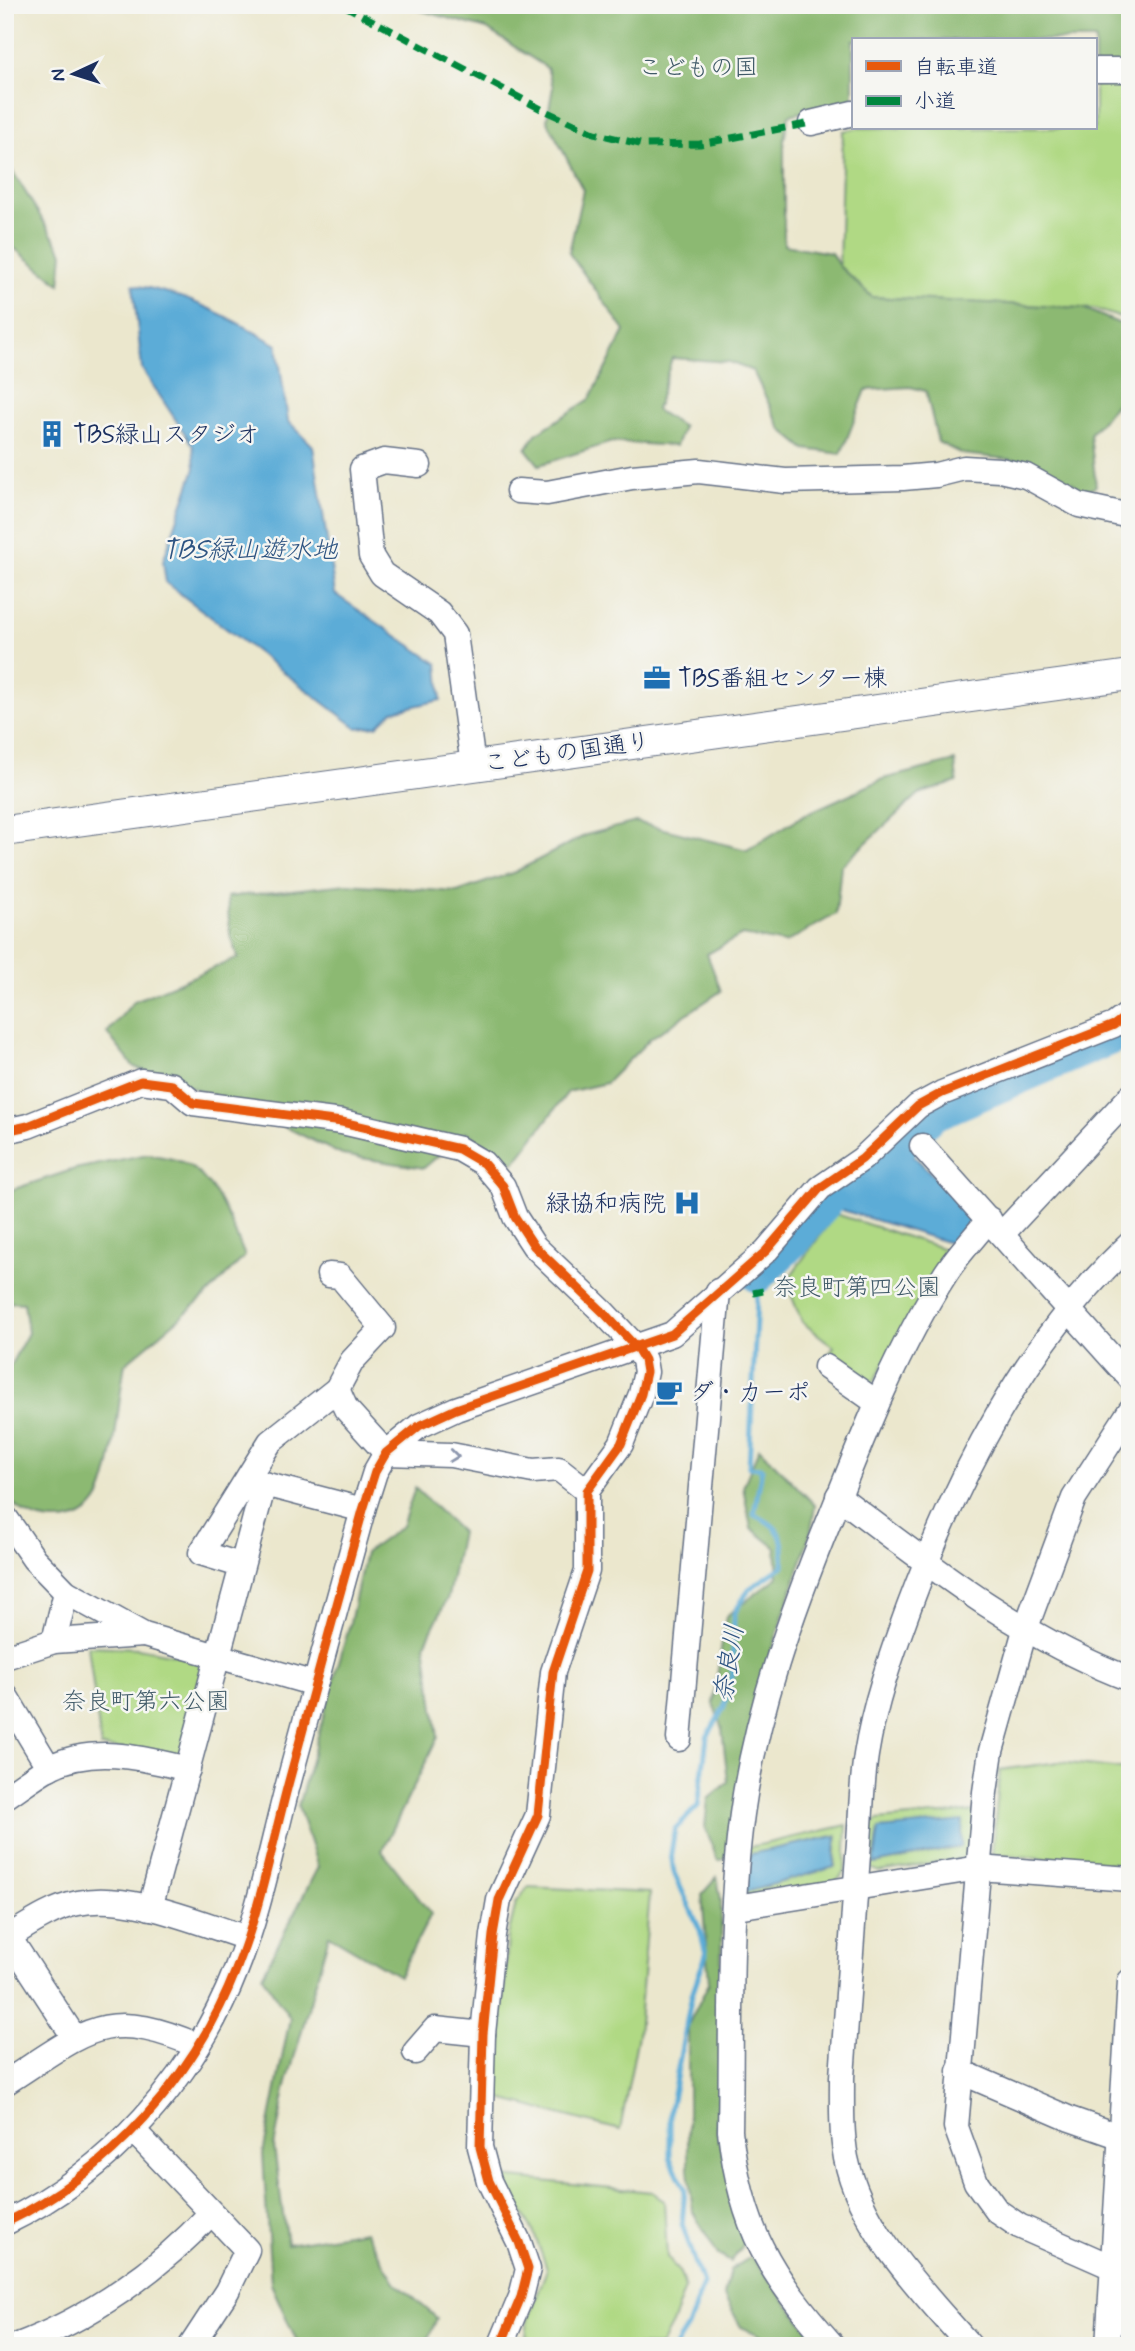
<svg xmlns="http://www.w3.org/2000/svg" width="1135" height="2351" font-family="Mynerve,'Klee One',sans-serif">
	<rect width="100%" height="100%" fill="#f6f6f2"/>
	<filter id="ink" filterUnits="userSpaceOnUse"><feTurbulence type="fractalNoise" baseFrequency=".0143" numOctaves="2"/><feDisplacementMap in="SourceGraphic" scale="14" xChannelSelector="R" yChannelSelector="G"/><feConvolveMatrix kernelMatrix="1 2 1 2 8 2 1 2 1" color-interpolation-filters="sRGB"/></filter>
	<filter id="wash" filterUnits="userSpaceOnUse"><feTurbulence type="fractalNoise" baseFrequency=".00686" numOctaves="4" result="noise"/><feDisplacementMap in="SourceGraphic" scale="28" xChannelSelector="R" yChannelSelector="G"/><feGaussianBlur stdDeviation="1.57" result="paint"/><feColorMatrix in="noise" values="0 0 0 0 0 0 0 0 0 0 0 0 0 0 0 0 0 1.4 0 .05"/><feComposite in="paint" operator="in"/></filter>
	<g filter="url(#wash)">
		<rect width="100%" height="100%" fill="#ebe7cd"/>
		<g fill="#b0d984" stroke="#668471" stroke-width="2" fill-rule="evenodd">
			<path d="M1095 85H1130V321L1095 309 872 297 839 266 843 131 857 128H1095Z"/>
			<path d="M836 1214 951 1251 871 1386 828 1355 834 1347 802 1322 786 1282Z"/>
			<path d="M88 1646 138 1648 202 1660 206 1670 184 1756 101 1747Z"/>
			<path d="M1059 1762 1130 1770 1119 1864 992 1854 1000 1770Z"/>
			<path d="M976 1811 973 1852 967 1858 879 1872 868 1867 872 1825 877 1820ZM879 1829 961 1847 875 1864Z"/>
			<path d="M847 1825 845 1872 836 1882 746 1898V1848ZM837 1835 835 1867 747 1892 750 1854Z"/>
			<path d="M528 1887 650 1893 638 2035 620 2130 497 2098 508 1936 516 1903Z"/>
			<path d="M502 2177 652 2192 664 2200 667 2257 680 2273 685 2288 672 2324 660 2346H543L526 2336 528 2320 547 2269 533 2231Z"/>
		</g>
		<g fill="#8cb972" stroke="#547468" stroke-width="2">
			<path d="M401 5H1130V68L1095 71V40H853V101L789 115 784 140V245L831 253 839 266 872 297 1083 308 1130 328V400L1118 402 1090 434 1096 486 1083 492 1072 482 1024 461 962 454 938 442 926 391 910 387 866 390 841 454 805 449 781 429 753 371 729 362 672 358 656 410 683 427 676 446 612 442 539 465 526 449 536 434 590 399 625 331 569 253 583 190 547 120 553 87 547 68 487 29Z"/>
			<path d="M5 159 63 253 60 284 5 241Z"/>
			<path d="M955 761 957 782 919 794 841 866 836 914 785 943 742 935 707 954 721 991 651 1038 606 1083 568 1092 514 1163 466 1132 424 1168 342 1155 243 1106 134 1067 107 1033 134 1001 238 958 230 934 227 897 347 884 457 892 515 872 586 835 636 822 747 850 804 815 883 779Z"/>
			<path d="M148 1154C159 1157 176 1158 186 1164 218 1183 231 1224 245 1256L207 1295 125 1364C118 1401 115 1465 100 1497 91 1514 74 1522 56 1521 35 1521 18 1511 5 1495V1375L28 1333 24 1303 5 1302V1192L75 1169Z"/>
			<path d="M759 1448 815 1505 811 1531 764 1674 727 1858 718 1861 705 1827 708 1799 728 1782 722 1729 713 1703 726 1616 778 1577 776 1548 751 1528 743 1487Z"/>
			<path d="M415 1488 461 1532 448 1597 425 1644 438 1737 382 1851 431 1914 399 1976 329 1935 285 2090 274 2147 287 2244 365 2231 395 2282 437 2318 425 2346H299L271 2284 263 2154 290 2018 262 1976 318 1867 298 1806 350 1623 365 1553 402 1526Z"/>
			<path d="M717 1877 721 1900 722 2020 717 2133 746 2241 731 2262 718 2255 693 2212 688 2170V2025L709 1983 702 1894Z"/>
			<path d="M751 2257 821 2346H767L760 2335 741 2327 724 2296 730 2270Z"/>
		</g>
		<g fill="#5cacd7" stroke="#3c6e9a" stroke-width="2">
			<path d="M133 285C187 293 230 318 277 345L288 421 313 446 335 594 438 664 441 700 393 711 377 726 357 728 166 583 163 561 195 468 193 446 142 369Z"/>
			<path d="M912 1154 973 1216 953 1244 839 1209Z"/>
			<path d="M963 1821 961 1847 874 1864 879 1829Z"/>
			<path d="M836 1836 834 1867 746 1892 750 1854Z"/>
		</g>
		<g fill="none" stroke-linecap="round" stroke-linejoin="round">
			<path stroke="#5cacd7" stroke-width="5" d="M676 2346 688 2327 703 2284 682 2224 685 2189 670 2158V2110L692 1994 706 1954 700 1930 674 1873 671 1853 675 1829 698 1806 707 1737 724 1707 732 1673 734 1614 749 1589 783 1566C785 1537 781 1526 754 1515L762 1468 749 1467 758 1277"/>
			<path stroke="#5cacd7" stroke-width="32" d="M758 1277 794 1242 829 1200 893 1153 934 1115 1130 1031"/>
		</g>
	</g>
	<g filter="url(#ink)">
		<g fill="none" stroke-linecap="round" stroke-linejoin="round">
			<defs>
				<g id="minor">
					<path d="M1095 70H1130"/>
					<path d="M811 123 853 113"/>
					<path d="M419 465 384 461 362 469 371 556 382 574 439 613 455 634 473 765"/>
					<path d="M518 491 547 493 632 477 699 471 785 481 903 478 936 475 964 468 1000 470 1026 476 1079 505 1130 516"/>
					<path d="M5 1131 28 1126 141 1081 172 1085 193 1103 342 1122 459 1149 483 1163 503 1186 515 1217 534 1246 604 1313 637 1348 644 1360 646 1372 641 1394 621 1444 587 1491V1571L553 1672 538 1815 499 1900 493 1935 483 2034 480 2147 489 2181 519 2242 528 2269 521 2297 502 2342 510 2346"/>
					<path d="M922 1146 1130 1378"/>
					<path d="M1002 1234 1130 1097"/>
					<path d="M826 1367 876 1402"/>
					<path d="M337 1389 346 1409 386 1453 451 1455 533 1471 559 1469 587 1491"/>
					<path d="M838 1496C930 1566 1021 1638 1130 1679"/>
					<path d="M5 1517 34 1559 66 1592 144 1635 315 1684"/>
					<path d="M240 1565 201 1553 270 1442 337 1389 352 1361 383 1328 340 1276 329 1275"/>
					<path d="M54 1641 66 1592"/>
					<path d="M5 1657 54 1641 143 1635"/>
					<path d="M5 1695 49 1768"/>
					<path d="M679 1739 718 1291"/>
					<path d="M5 1797C20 1787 35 1775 50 1767 95 1745 142 1758 188 1769"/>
					<path d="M736 1907 979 1868 1130 1879"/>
					<path d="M150 1908 264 1484 363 1510"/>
					<path d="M5 1931 74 2037"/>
					<path d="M5 1939C28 1925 52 1908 78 1903 128 1892 199 1923 247 1938"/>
					<path d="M415 2052 435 2029 483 2034"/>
					<path d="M959 2071 1070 2119 1130 2140"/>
					<path d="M5 2083C85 2032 104 2005 198 2046"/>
					<path d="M133 2130 247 2250 227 2291 191 2346"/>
					<path d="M5 2223C110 2172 194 2078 236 1970 260 1910 272 1844 289 1781 313 1691 338 1600 363 1510L375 1472 386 1453 419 1426 456 1409 672 1334 766 1251 820 1188 862 1159 918 1106 942 1093 1114 1025 1130 1013"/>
					<path d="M1112 2267 1019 2226 997 2211 976 2182 956 2127 985 1792 991 1751 1025 1630 1074 1498 1130 1411"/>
					<path d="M16 2346C89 2319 159 2270 211 2213"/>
					<path d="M833 2346C769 2274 741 2228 730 2131 732 2026 728 1918 742 1814 756 1712 792 1611 831 1516 864 1433 897 1349 946 1273 958 1254 975 1237 989 1219"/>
					<path d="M970 2346C923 2292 861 2231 846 2158 841 2131 842 2104 842 2077 847 2003 852 1929 858 1855 861 1822 861 1788 866 1755 874 1704 891 1656 909 1607 958 1475 1026 1341 1130 1244"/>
					<path d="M1108 2346 1130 1981"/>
				</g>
				<path id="major" d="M5 831 1130 675"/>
			</defs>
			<use href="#minor" stroke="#646f85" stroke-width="27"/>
			<use href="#major" stroke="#646f85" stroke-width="32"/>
			<use href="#minor" stroke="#fff" stroke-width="24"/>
			<use href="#major" stroke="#fff" stroke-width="30"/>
			<g stroke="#00873e" stroke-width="7" stroke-dasharray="14 7" stroke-linecap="butt">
				<path d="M343 5 545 111 594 133 644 145 700 144 811 123"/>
				<path d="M753 1293 763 1291"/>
			</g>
			<defs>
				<g id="cycleway">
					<path d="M5 1131 28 1126 141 1081 172 1085 193 1103 342 1122 459 1149 483 1163 503 1186 515 1217 534 1246 604 1313 637 1348 644 1360 646 1372 641 1394 621 1444 587 1491V1571L553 1672 538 1815 499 1900 493 1935 483 2034 480 2147 489 2181 519 2242 528 2269 521 2297 502 2342 510 2346"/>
					<path d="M5 2223C110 2172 194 2078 236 1970 260 1910 272 1844 289 1781 313 1691 338 1600 363 1510L375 1472 386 1453 419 1426 456 1409 672 1334 766 1251 820 1188 862 1159 918 1106 942 1093 1114 1025 1130 1013"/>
				</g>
			</defs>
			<use href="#cycleway" stroke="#f6f6f2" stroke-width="13"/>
			<use href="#cycleway" stroke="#e8590c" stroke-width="9"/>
		</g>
		<defs><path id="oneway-chevron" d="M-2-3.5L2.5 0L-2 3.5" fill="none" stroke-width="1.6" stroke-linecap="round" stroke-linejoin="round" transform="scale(1.75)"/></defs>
		<use stroke="#8d97ae" href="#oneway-chevron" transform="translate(454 1456) rotate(7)"/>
	</g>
	<defs>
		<symbol id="building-bare" viewBox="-9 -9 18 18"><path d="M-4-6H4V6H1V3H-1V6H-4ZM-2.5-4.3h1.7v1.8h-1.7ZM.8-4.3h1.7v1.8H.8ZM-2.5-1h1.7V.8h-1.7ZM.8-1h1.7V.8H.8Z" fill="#1f6fb2" stroke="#f6f6f2" stroke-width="2.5" paint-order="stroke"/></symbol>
		<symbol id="office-bare" viewBox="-9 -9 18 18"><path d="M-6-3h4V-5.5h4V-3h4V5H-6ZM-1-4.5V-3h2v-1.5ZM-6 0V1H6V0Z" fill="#1f6fb2" stroke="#f6f6f2" stroke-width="2.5" paint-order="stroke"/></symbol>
		<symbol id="hospital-bare" viewBox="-9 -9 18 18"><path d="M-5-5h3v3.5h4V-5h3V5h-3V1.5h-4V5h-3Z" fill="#1f6fb2" stroke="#f6f6f2" stroke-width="2.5" paint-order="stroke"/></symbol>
		<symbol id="cafe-bare" viewBox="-9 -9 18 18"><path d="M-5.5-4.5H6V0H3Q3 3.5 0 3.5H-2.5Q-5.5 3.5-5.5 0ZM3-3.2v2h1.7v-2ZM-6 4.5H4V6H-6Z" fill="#1f6fb2" stroke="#f6f6f2" stroke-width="2.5" paint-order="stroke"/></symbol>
	</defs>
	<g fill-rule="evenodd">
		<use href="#building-bare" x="33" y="415" width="38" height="38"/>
		<use href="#office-bare" x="638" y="659" width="38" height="38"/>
		<use href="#hospital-bare" x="668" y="1184" width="38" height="38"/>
		<use href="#cafe-bare" x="650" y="1373" width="38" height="38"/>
	</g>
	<g text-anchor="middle" stroke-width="5" stroke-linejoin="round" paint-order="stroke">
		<g font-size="24" fill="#405a68" stroke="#f6f6f2">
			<text x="698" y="75">こどもの国</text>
			<text x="857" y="1295">奈良町第四公園</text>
			<text x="146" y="1709">奈良町第六公園</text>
		</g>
		<g font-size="24" fill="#1b2f5e" stroke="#f6f6f2" text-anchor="start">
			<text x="73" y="442">TBS緑山スタジオ</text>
			<text x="678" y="686">TBS番組センター棟</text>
			<text x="666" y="1211" text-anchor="end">緑協和病院</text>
			<text x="690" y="1400">ダ・カーポ</text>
		</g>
		<g font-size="24" fill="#1b2f5e" stroke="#f6f6f2">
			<text transform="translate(567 752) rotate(-8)" y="8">こどもの国通り</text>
		</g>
		<g font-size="26" font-style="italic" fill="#2e5482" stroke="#f6f6f2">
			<text x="250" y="558">TBS緑山遊水地</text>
			<text transform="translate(728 1663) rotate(-81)" y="9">奈良川</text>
		</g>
	</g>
	<rect width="1135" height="2351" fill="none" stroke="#f6f6f2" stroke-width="28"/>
	<rect x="852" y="38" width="245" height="91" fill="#f6f6f2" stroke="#9ea6b7" stroke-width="2"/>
	<rect x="866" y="61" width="35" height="10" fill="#e8590c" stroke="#9ea6b7" stroke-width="2"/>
	<text x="914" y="74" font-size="21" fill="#1b2f5e">自転車道</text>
	<rect x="866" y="96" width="35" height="10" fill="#00873e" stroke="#9ea6b7" stroke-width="2"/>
	<text x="914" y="108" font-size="21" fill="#1b2f5e">小道</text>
	<g transform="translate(74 74) rotate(266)" stroke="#f6f6f2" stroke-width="5" paint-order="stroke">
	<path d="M0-5L12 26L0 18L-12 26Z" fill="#1b2f5e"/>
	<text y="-10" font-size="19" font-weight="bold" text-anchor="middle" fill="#1b2f5e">N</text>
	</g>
</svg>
